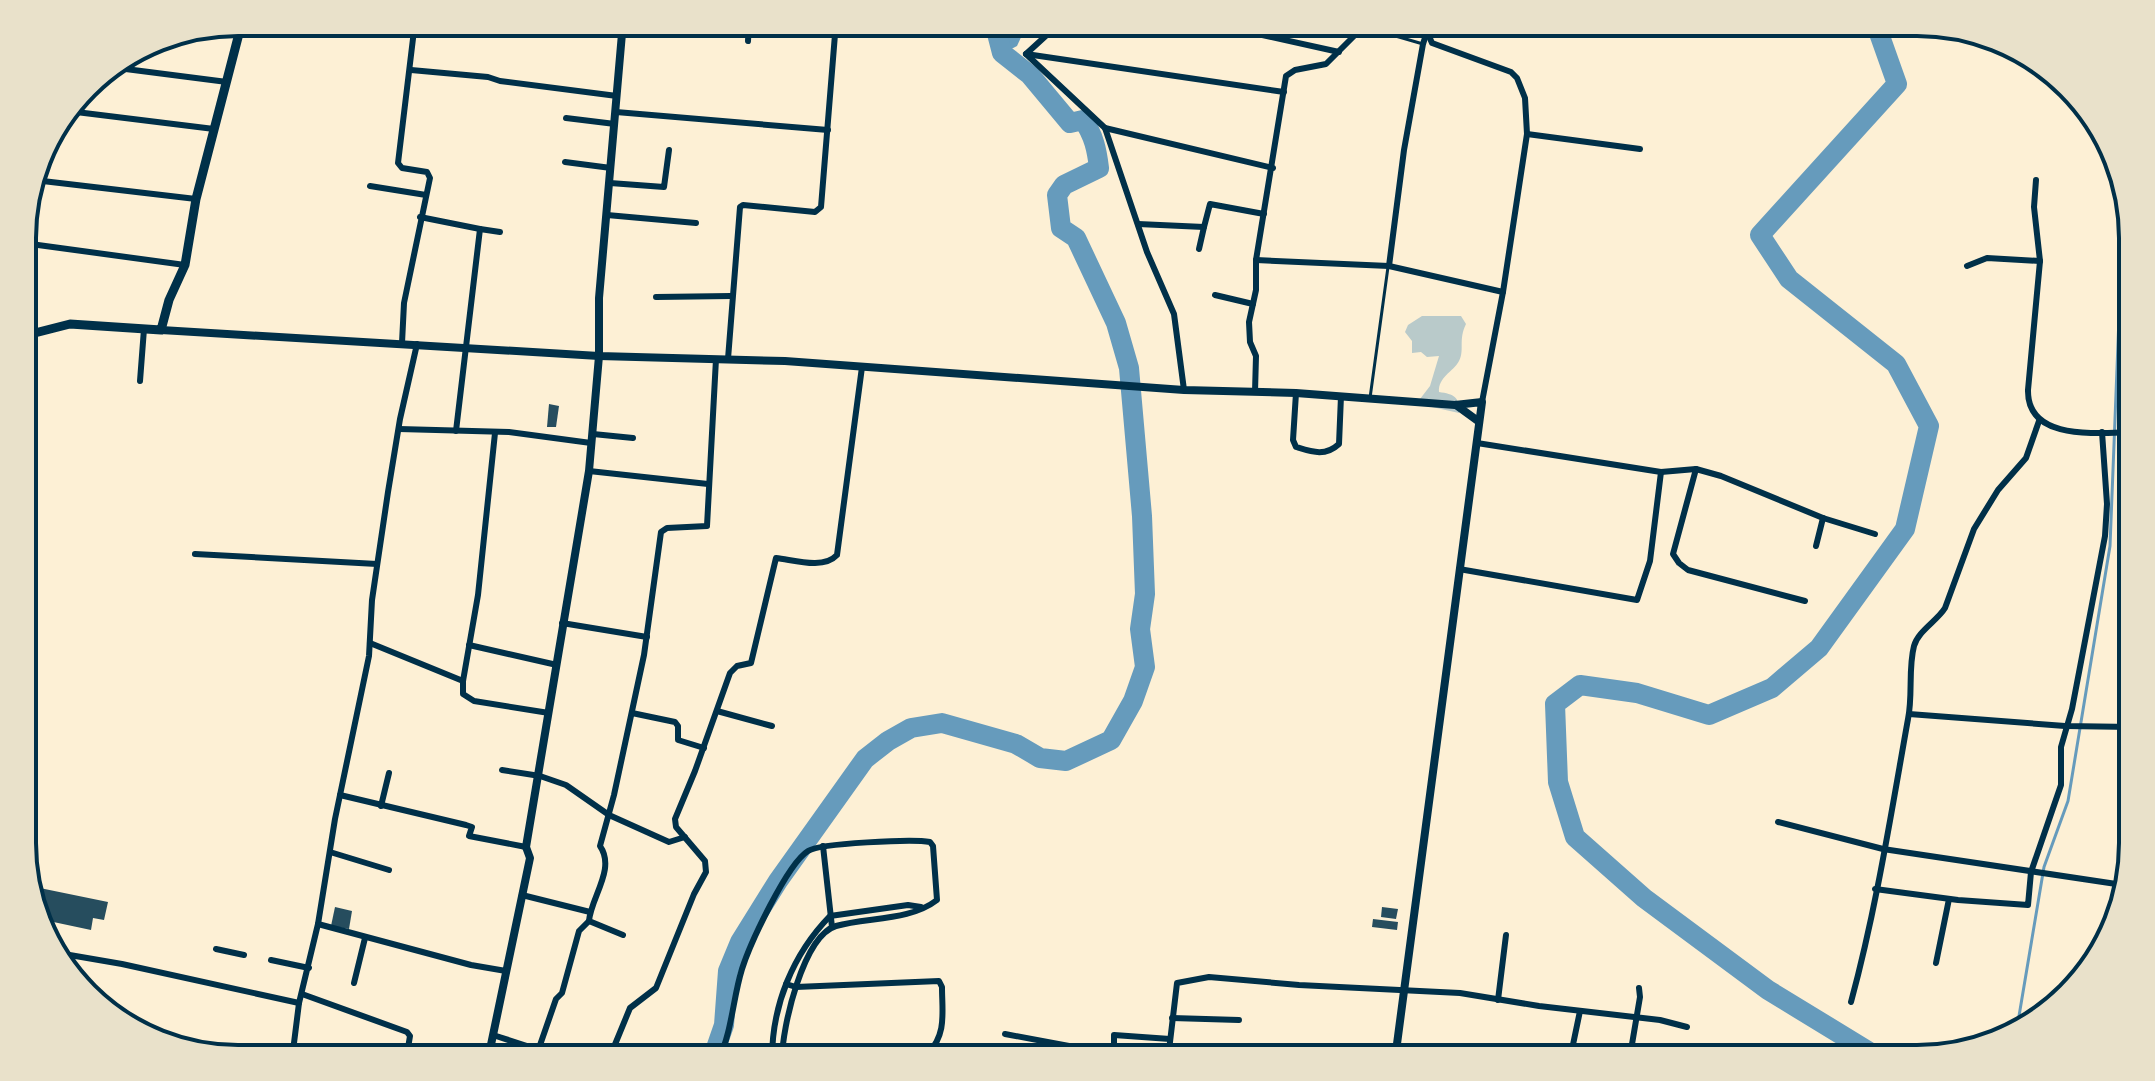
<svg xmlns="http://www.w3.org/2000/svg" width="2155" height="1081" font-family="Spectral,serif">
	<rect width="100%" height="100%" fill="#fdf0d5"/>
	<path fill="#b9caca" d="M1422 316H1461L1466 324C1458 340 1465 350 1459 361 1453 372 1438 377 1439 392 1454 394 1460 397 1459 413L1432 407 1420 399 1430 386 1439 356 1427 357 1421 352 1412 353V341L1405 332 1408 325Z"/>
	<path fill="#669bbc" d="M985 22H1028L1017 46 994 58Z"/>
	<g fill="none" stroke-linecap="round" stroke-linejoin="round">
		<path stroke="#669bbc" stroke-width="3" d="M2022 1028 2018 1022 2044 867 2068 801 2110 546 2124 191"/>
		<g stroke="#669bbc" stroke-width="20">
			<path d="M1875 22 1897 84 1760 235 1789 279 1896 364 1929 426 1905 529 1819 648 1772 688 1709 715 1637 693 1580 685 1555 704 1558 782 1575 837 1644 898 1768 990 1881 1059"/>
			<path d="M706 1059 715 1051 724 1025 728 971 740 942 778 881 865 759 888 741 911 728 942 723 1016 744 1040 758 1066 761 1111 740 1133 701 1145 667 1140 629 1145 594 1142 516 1129 368 1116 323 1076 238 1061 228 1057 195 1064 185 1099 168C1097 151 1094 135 1083 120L1070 123 1030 75 1002 53 994 22"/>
		</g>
	</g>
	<g fill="#264d5e">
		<path d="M549 404 559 406 556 427H547Z"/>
		<path d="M30 886 108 902 104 920 93 918 91 930 44 920Z"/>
		<path d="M335 907 352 911 349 929 331 926Z"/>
		<path d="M1382 907 1398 909 1396 919 1381 917Z"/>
		<path d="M1373 919 1398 922 1397 930 1372 927Z"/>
	</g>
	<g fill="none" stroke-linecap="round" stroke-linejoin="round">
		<g stroke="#003049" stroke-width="3">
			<path d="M1362 29 1368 28 1423 44"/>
			<path d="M1370 398 1388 267"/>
		</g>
		<g stroke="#003049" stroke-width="6">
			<path d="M1203 22 1339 52"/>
			<path d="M1428 34 1432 43 1511 72 1517 78 1525 98 1527 134 1503 292 1482 402"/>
			<path d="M748 41 749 22"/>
			<path d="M1026 54 1105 128 1147 252 1174 314 1184 390"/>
			<path d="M1026 54 1284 92"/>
			<path d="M1026 54 1061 22"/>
			<path d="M110 67 227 82"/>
			<path d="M411 70 488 77 500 81 617 96"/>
			<path d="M68 111 214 129"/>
			<path d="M616 112 828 130"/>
			<path d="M566 118 615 124"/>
			<path d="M1105 128 1273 168"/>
			<path d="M1527 134 1640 149"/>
			<path d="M565 162 611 168"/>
			<path d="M34 180 196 199"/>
			<path d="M2036 180 2034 207 2040 261 2028 390C2027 441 2096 433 2132 432"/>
			<path d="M610 183 664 187 669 150"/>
			<path d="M370 186 426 195"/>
			<path d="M607 215 696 223"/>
			<path d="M420 217 480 229"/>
			<path d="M1138 224 1204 227 1210 204 1264 214"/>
			<path d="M38 245 185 265"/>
			<path d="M1199 249 1204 227"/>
			<path d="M1256 260 1389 266 1503 292"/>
			<path d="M1389 266 1404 150 1423 44 1430 22"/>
			<path d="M1967 266 1987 258 2040 261"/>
			<path d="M1215 295 1253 304"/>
			<path d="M656 297 731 296"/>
			<path d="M402 343 404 303 430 178 427 172 402 168 398 163 415 22"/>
			<path d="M728 359 740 207 743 205 815 212 821 207 836 22"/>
			<path d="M140 381 144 329"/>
			<path d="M1255 392 1256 356 1250 342 1249 322 1256 290V260L1286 76 1295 70 1326 64 1360 30"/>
			<path d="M1296 393 1293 440 1296 447C1312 452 1325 457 1339 444L1341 396"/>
			<path d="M399 429 509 432 591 443"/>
			<path d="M456 431 480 229 500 232"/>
			<path d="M495 433 478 595 463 681V694L474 701 549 713"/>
			<path d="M593 434 633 438"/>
			<path d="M1477 443 1661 472 1696 469 1721 476 1823 518 1875 534"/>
			<path d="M1696 469 1673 554 1679 563 1688 570 1805 601"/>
			<path d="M589 471 708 484"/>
			<path d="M1816 546 1823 518"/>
			<path d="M195 554 377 564"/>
			<path d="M1459 569 1637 600 1650 561 1661 472"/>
			<path d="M562 623 647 637"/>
			<path d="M370 643 463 681"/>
			<path d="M469 645 557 665"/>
			<path d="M717 711 772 726"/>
			<path d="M632 713 675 722 678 726V740L704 748"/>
			<path d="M1909 714 2065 726 2133 727"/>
			<path d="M502 770 540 776 566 785 609 815 669 842 685 837"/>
			<path d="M340 795 466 825 472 827 469 836 526 847"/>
			<path d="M381 806 389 773"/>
			<path d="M1778 822 1883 849 2123 885"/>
			<path d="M823 846 832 927"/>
			<path d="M330 852 389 870"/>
			<path d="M1875 889 1958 900 2028 905 2031 872 2061 785V747L2072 709 2105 536 2107 504 2102 432"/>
			<path d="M522 895 590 912"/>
			<path d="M318 924 471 965 506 971"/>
			<path d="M623 935 589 921C591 897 616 869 600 846L614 795 644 655 661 532 667 528 707 526 716 359"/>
			<path d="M216 949 244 955"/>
			<path d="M58 953 122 964 299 1003"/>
			<path d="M271 960 309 968"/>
			<path d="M1936 963 1949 899"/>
			<path d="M354 983 365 938"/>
			<path d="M786 984 796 987 939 981 942 987C942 1013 947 1033 928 1054L929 1059"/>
			<path d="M302 994 407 1032 410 1036 407 1054 420 1059"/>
			<path d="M1498 1000 1506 935"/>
			<path d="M1851 1002C1876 910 1891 814 1908 719 1913 695 1908 669 1914 646 1918 631 1937 621 1945 608L1974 529 1998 490 2026 458 2039 421"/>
			<path d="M1172 1018 1239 1020"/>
			<path d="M1005 1034 1069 1046 1070 1059"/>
			<path d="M493 1035 567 1059"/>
			<path d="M539 1048 556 999 562 993 579 931 589 921"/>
			<path d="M1630 1056 1640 997 1639 988"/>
			<path d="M771 1057 928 1054"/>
			<path d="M292 1059 299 1003 318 924 335 819 369 656 372 600 388 492 400 419 417 344"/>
			<path d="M609 1059 630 1008 656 988 694 894 706 872 705 861 676 827 675 819 695 771 730 673 737 666 751 663 776 558C794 560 823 570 837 555L862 367"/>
			<path d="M719 1059C732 1031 733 998 742 969 750 944 787 864 808 851 820 843 913 839 930 842L933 846 937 900C910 921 868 917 836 926 803 936 782 1028 782 1059"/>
			<path d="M772 1059C772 1005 793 954 830 916L908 905 921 907"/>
			<path d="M1114 1059V1035L1170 1039"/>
			<path d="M1168 1059 1177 983 1209 977 1299 985 1460 993 1539 1006 1660 1020 1687 1027"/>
			<path d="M1570 1059 1580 1011"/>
		</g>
		<g stroke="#003049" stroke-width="8">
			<path d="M161 330 599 356 785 361 1184 390 1296 393 1455 405 1482 402 1395 1059"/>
			<path d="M1456 405 1478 421"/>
			<path d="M488 1059 530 858 526 847 589 471 599 356V298L623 22"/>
		</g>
		<path stroke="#003049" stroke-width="9" d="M23 336 70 324 161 330 169 300 185 265 196 199 242 22"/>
	</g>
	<path d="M0 0H2155V1081H0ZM238 36H1917A202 202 0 0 1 2119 238V843A202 202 0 0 1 1917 1045H238A202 202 0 0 1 36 843V238A202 202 0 0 1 238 36Z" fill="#e9e1ca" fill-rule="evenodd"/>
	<path fill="none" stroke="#003049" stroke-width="4" d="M238 36H1917A202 202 0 0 1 2119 238V843A202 202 0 0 1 1917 1045H238A202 202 0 0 1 36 843V238A202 202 0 0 1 238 36Z"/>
</svg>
